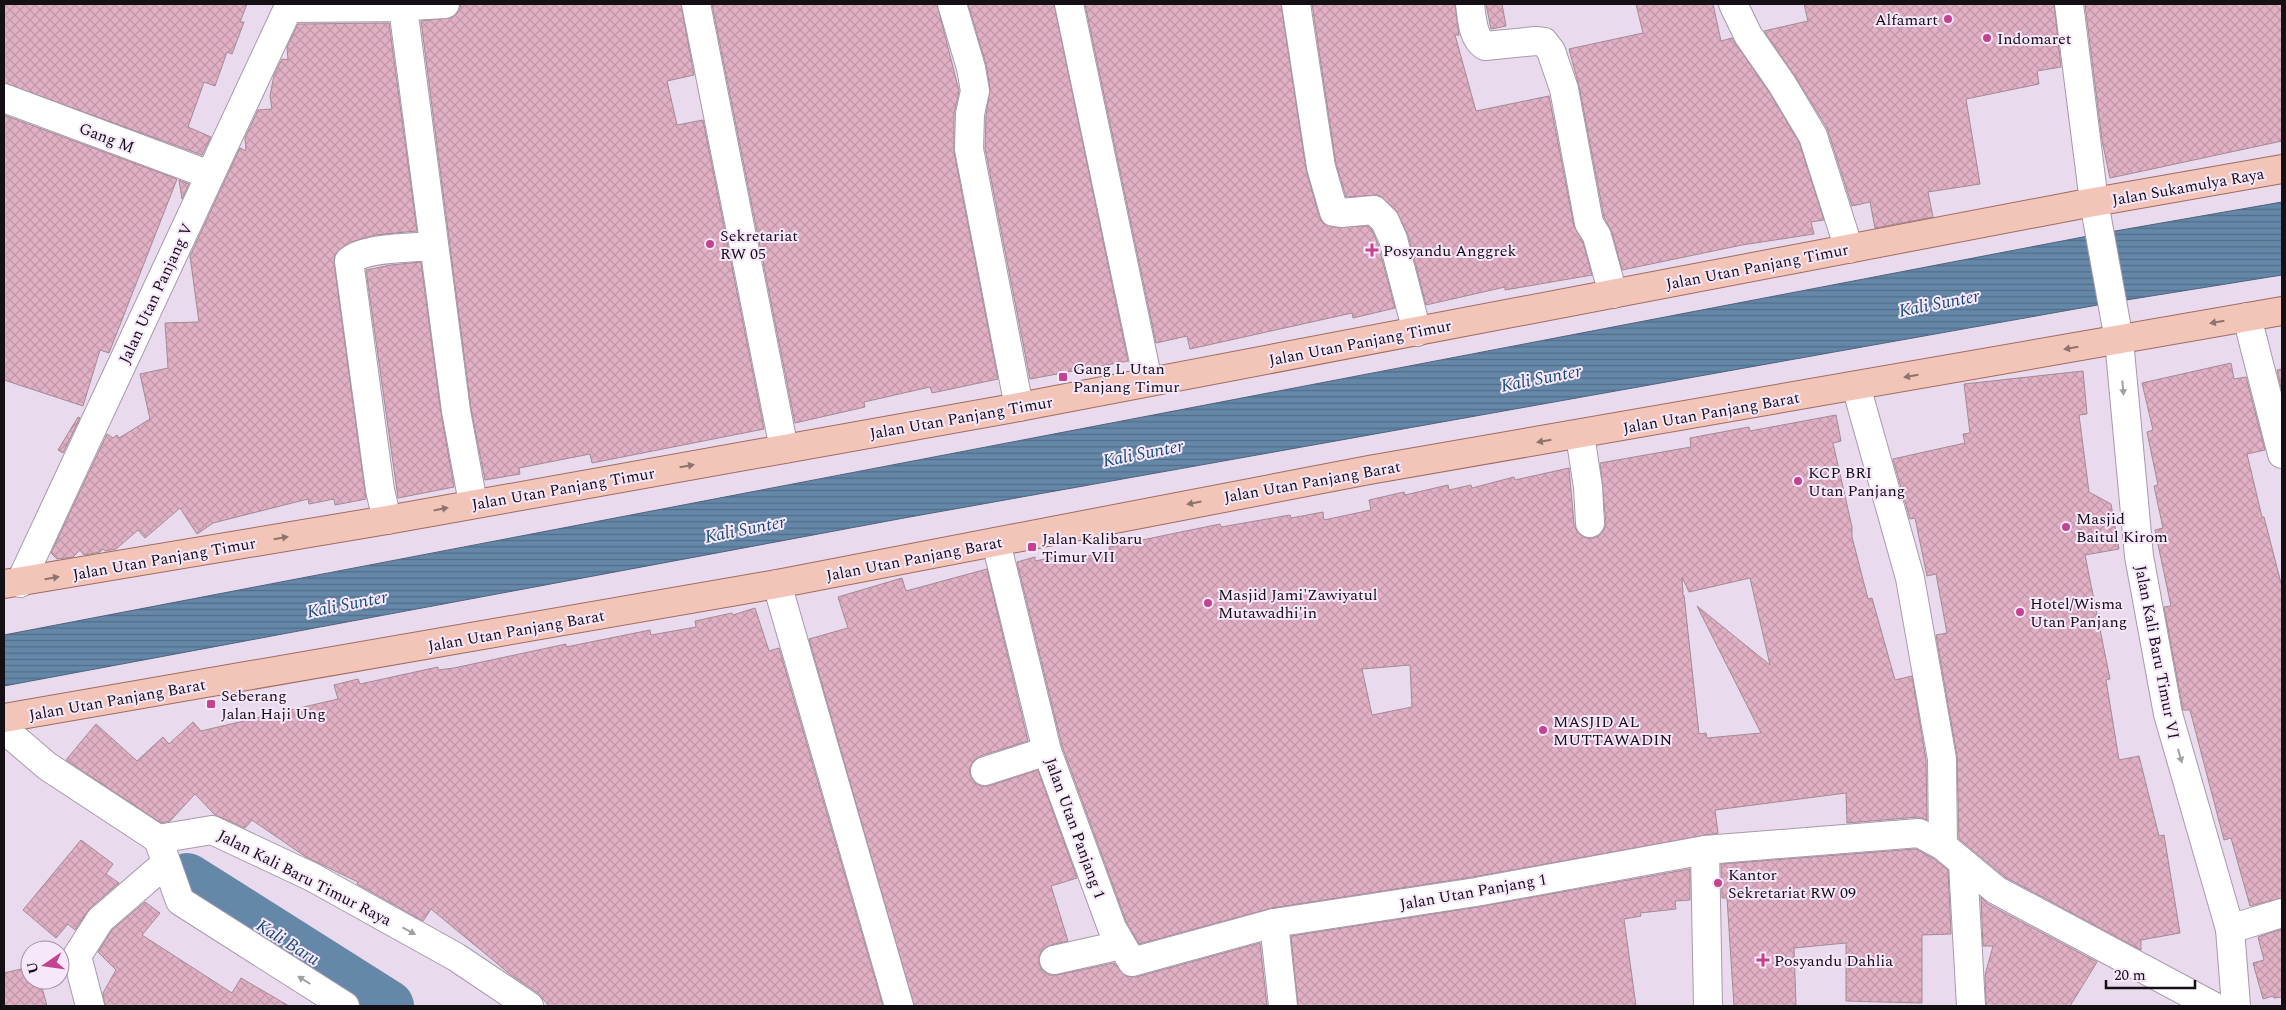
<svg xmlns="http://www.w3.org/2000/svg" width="2286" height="1010" font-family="Spectral,serif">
	<defs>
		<pattern id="water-rules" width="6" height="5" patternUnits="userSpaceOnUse" patternTransform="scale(1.25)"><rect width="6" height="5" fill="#6587a8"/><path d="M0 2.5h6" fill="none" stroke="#526d88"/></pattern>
		<pattern id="building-cross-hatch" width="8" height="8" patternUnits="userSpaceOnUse" patternTransform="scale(1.25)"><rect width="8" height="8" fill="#e1b0c4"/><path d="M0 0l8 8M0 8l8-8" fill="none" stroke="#c096a8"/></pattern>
	</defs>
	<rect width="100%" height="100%" fill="#e9daed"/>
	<path fill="url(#water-rules)" stroke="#4d637c" d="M2282 202V275L2120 301 904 518 4 686V635L2104 233Z"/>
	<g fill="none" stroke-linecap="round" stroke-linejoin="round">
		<path stroke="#6587a8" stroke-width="52" d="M187 879 388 1006"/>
	</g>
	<g fill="url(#building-cross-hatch)" stroke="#a28b94" fill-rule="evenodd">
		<path d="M4 4H247L240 22H244L232 54 227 52 215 86 204 82 188 127 211 137 202 155 4 83Z"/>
		<path d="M461 4H681L694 75 667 81 677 125 703 120 764 429 592 463 590 454 519 468 520 474 485 480 471 409 421 21 453 17 459 11Z"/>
		<path d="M712 4H937L959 91 954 113V152L998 379 932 393 930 387 864 402 865 407 795 423Z"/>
		<path d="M968 4H1054L1128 361 1030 379 985 148 986 116 990 88 986 64Z"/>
		<path d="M1085 4H1281L1306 169 1319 216 1323 223 1332 227 1368 226 1372 230 1378 244 1395 308 1353 318 1352 313 1190 349 1187 336 1156 343Z"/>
		<path d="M1312 4H1455L1459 35H1455L1476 111 1549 96 1574 226 1583 242 1592 275 1505 290V287L1426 305 1408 235 1396 210 1379 195 1346 197 1336 164Z"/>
		<path d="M1486 4H1502L1506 26 1491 29Z"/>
		<path d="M1636 4H1713L1721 41 1732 38 1769 92 1799 142 1824 220 1811 222 1814 234 1742 245 1622 270 1612 232 1604 217 1579 86 1569 49 1643 33Z"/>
		<path d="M1804 4H2054L2061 67 2037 71 2039 84 1966 99 1980 184 1928 192 1933 217 1875 228 1870 202 1852 206 1827 128 1795 76 1764 31 1808 21Z"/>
		<path d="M2085 4H2282V141L2110 178 2102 140Z"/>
		<path d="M389 23 417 231 375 235 351 242 335 254 334 263 366 499 335 505 334 499 309 504 308 499 213 523 197 534 180 508 145 538 138 530 116 549 105 551 103 549 100 552 84 555 80 550 73 557 57 559 51 553 107 434 113 438 117 435 119 438 150 419 140 374 168 368 165 323 199 322 190 256 240 148 246 151 245 138 258 110 272 109 270 96 274 75 282 59 288 60 287 47 298 24Z"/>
		<path d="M4 115 177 179 109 353 100 350 83 406 4 380Z"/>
		<path d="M179 180 189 184 182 199Z"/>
		<path d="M421 262 441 413 454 487 398 498 366 270 391 265Z"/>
		<path d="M2231 363 2234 379 2246 377 2265 450 2247 454 2262 517H2264L2282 587V898L2250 906 2231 838 2224 840 2190 710H2183L2164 607 2171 606 2155 530 2163 528 2154 486 2158 485 2147 432 2153 430 2142 383Z"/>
		<path d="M2282 369V392L2277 370Z"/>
		<path d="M2083 371 2087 414 2079 415 2089 492 2111 504 2119 549 2085 555 2110 679 2106 680 2119 760 2139 756 2159 836 2164 835 2180 933 2141 940V950L2005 877 1959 839 1957 756 1936 635 1947 633 1936 574 1927 576 1915 518 1910 519 1893 459 1965 443 1963 434 1970 433 1964 384Z"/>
		<path d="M1836 415 1841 441 1833 443 1852 527V537L1868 599 1872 598 1895 680 1912 676 1926 760 1927 820 1918 817 1847 823 1846 793 1715 810 1718 833 1473 877 1272 908 1139 944 1126 921 1062 746 1017 562 1035 557V561L1065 555 1066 561 1110 551 1109 547 1171 534 1220 524 1221 527 1290 515 1291 518 1323 512 1324 520 1371 510 1369 500 1404 492 1405 495 1448 485 1449 490 1471 485 1472 488 1514 477 1515 480 1569 468 1574 524 1577 532 1583 537 1591 539 1599 536 1604 530 1606 523 1600 463 1691 447 1690 438 1749 427 1750 431ZM1682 577 1689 592 1750 578 1770 665 1697 606 1761 733 1707 738 1706 733 1699 734 1684 595 1682 594 1683 593ZM1410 665 1412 707 1372 715 1362 669Z"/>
		<path d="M78 417 80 418 63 453 58 450Z"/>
		<path d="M987 569 1028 741 980 756 974 760 970 767V775L975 783 981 786H989L1038 770 1077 878 1051 886 1068 941 1051 945 1043 949 1039 956V964L1042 970 1049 975H1057L1114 963 1126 976 1136 977 1260 943 1267 1006H914L809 639 848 628 838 597 902 578 906 591Z"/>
		<path d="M755 608 769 651 779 648 883 1006H549L538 993 511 975 431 909 423 921 357 884 358 882 306 857 252 820 245 828 215 815 195 794 170 821 161 823 66 760 96 724 137 761 163 737 169 744 193 722 201 731 338 699 334 685 358 679 360 684 438 667V670L454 668 566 644V647L650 630 651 635 696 627 695 621 732 613 733 615Z"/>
		<path d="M81 840 113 864 106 874 119 883 90 908 75 930 68 924 56 938 23 910Z"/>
		<path d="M1916 849 1934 859 1948 870 1951 934 1922 935V1003L1846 1001V943L1794 948 1796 1006H1734L1727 898H1722L1721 864Z"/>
		<path d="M1690 869V900L1675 901 1676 909 1640 913 1641 916 1624 919 1636 1006H1298L1291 936 1478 907Z"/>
		<path d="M1981 897 1988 904 2097 962 2070 1006H1986L1985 975 1993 946H1983Z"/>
		<path d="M145 902 160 913 142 935 232 993 241 978 289 1006H105L103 993 116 970 98 952 112 930Z"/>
		<path d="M2282 929V997L2274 998 2273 996 2263 999 2253 963 2264 960 2258 937Z"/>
		<path d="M30 967V980H40L47 1006H4V973Z"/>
	</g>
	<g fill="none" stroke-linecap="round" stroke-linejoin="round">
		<defs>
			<g id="minor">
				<path d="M445 4 410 6 407 7 404 15 456 411 473 503"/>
				<path d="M696 4 784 449"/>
				<path d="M952 4 971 68 975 91 970 114 969 149 1019 407"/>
				<path d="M1069 4 1148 381"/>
				<path d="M1296 4 1321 167 1334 212 1341 213 1374 210 1385 221 1393 239 1417 332"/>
				<path d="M1470 4C1472 18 1472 38 1485 46L1536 41 1544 42 1551 51 1564 89 1589 223 1597 236 1613 294"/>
				<path d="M1733 4 1748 35 1782 84 1813 136 1849 249"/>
				<path d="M2069 4 2094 202 2119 340 2139 556 2168 714 2230 929 2236 1006"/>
				<path d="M288 8 407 7"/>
				<path d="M4 98 210 175"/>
				<path d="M2247 317 2282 454"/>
				<path d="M1856 386 1910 578 1942 759 1943 846"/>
				<path d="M1580 435 1588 487 1590 523"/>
				<path d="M387 520 380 490 349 261C365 247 412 248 434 246"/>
				<path d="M996 542 1047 751 1112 928 1132 962 1274 923 1476 892 1705 850 1919 833 1943 846 1996 890 2213 1006"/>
				<path d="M20 583 290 4"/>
				<path d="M777 584 899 1006"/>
				<path d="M4 729 47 766 158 839 212 830 312 877 456 957 529 1006"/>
				<path d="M985 771 1047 751"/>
				<path d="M158 839 180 901 345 1006"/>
				<path d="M1705 850 1708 1006"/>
				<path d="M1963 864 1971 1006"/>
				<path d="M1274 923 1283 1006"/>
				<path d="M2230 929 2282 913"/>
				<path d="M1054 960 1121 945"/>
				<path d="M90 1006 77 956 100 920 166 863"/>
			</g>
			<g id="major">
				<path d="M4 584 387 520 1019 407 2083 204 2282 169"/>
				<path d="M4 718 777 584 1369 470 2282 311"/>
			</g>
		</defs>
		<use href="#minor" stroke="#a799ab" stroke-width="30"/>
		<use href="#major" stroke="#9e6c60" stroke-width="30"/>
		<use href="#minor" stroke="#fff" stroke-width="28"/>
		<use href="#major" stroke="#f2c5b8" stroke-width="28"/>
	</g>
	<defs><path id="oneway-solid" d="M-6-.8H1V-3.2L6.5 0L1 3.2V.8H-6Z" transform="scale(1.25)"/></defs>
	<g fill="#8e736f">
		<use href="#oneway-solid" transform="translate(2217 322) rotate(170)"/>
		<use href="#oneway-solid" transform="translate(2071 348) rotate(170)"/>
		<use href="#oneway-solid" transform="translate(1911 376) rotate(170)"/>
		<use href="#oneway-solid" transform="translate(1544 441) rotate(170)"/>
		<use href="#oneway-solid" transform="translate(687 466) rotate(-10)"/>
		<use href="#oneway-solid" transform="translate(1194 503) rotate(169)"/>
		<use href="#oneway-solid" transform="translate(441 509) rotate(-11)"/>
		<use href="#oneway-solid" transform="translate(281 538) rotate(-10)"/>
		<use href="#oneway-solid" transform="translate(52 578) rotate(-10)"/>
	</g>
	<g fill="#a19fa1">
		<use href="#oneway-solid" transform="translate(2123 388) rotate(85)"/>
		<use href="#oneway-solid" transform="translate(2180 756) rotate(74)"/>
		<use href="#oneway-solid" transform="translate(409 931) rotate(29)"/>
		<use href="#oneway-solid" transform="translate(304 980) rotate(-148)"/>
	</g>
	<g fill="#c3438e" stroke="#f7e7fa" stroke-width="2">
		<circle cx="1948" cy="19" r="5"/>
		<circle cx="1987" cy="38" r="5"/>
		<circle cx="710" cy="244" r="5"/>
		<path d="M1369.5 242.5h5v5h5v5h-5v5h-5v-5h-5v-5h5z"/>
		<rect x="1058" y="372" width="10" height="10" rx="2.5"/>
		<circle cx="1798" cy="481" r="5"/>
		<circle cx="2066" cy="527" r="5"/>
		<rect x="1027" y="542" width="10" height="10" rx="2.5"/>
		<circle cx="1208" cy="603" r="5"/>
		<circle cx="2020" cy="612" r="5"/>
		<rect x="206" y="699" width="10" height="10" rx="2.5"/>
		<circle cx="1543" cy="730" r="5"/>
		<circle cx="1718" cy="883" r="5"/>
		<path d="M1760.5 952.5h5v5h5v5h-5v5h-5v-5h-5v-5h5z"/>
	</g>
	<g text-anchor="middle" stroke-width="4" stroke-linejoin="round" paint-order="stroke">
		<g font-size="16" fill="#140f15" stroke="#f7e7fa" text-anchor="start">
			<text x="1938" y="25" text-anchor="end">Alfamart</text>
			<text x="1997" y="44">Indomaret</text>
			<text x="720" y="241">Sekretariat<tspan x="720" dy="18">RW 05</tspan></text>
			<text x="1383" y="256">Posyandu Anggrek</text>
			<text x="1073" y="374">Gang L Utan<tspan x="1073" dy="18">Panjang Timur</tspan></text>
			<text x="1808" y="478">KCP BRI<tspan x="1808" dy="18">Utan Panjang</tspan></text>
			<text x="2076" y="524">Masjid<tspan x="2076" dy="18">Baitul Kirom</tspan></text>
			<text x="1042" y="544">Jalan Kalibaru<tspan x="1042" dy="18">Timur VII</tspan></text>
			<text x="1218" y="600">Masjid Jami'Zawiyatul<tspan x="1218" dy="18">Mutawadhi'in</tspan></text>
			<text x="2030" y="609">Hotel/Wisma<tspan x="2030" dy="18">Utan Panjang</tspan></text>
			<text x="221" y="701">Seberang<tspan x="221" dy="18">Jalan Haji Ung</tspan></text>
			<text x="1553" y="727">MASJID AL<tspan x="1553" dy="18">MUTTAWADIN</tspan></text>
			<text x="1728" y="880">Kantor<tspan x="1728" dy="18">Sekretariat RW 09</tspan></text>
			<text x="1774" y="966">Posyandu Dahlia</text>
		</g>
		<g font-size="16" fill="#140f15" stroke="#f7e7fa">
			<text transform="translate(107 137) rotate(21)" y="6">Gang M</text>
			<text transform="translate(2188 186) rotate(-10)" y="6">Jalan Sukamulya Raya</text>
			<text transform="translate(1757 266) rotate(-11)" y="6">Jalan Utan Panjang Timur</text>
			<text transform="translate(155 293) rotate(-65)" y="6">Jalan Utan Panjang V</text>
			<text transform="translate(1360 342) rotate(-11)" y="6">Jalan Utan Panjang Timur</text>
			<text transform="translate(1711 412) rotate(-10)" y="6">Jalan Utan Panjang Barat</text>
			<text transform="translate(961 417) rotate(-10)" y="6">Jalan Utan Panjang Timur</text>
			<text transform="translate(1312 481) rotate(-10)" y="6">Jalan Utan Panjang Barat</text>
			<text transform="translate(563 488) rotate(-10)" y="6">Jalan Utan Panjang Timur</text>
			<text transform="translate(164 558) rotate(-10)" y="6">Jalan Utan Panjang Timur</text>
			<text transform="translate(914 558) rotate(-11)" y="6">Jalan Utan Panjang Barat</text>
			<text transform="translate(516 630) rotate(-10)" y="6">Jalan Utan Panjang Barat</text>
			<text transform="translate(2158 652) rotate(79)" y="6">Jalan Kali Baru Timur VI</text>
			<text transform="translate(117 699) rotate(-10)" y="6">Jalan Utan Panjang Barat</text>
			<text transform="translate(1076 828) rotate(70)" y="6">Jalan Utan Panjang 1</text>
			<text transform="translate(305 877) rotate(27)" y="6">Jalan Kali Baru Timur Raya</text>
			<text transform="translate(1473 891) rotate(-10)" y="6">Jalan Utan Panjang 1</text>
		</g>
		<g font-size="18" font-style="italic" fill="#164c78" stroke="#f7e7fa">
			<text transform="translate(1939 303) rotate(-11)" y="6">Kali Sunter</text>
			<text transform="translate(1541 378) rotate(-11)" y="6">Kali Sunter</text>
			<text transform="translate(1143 453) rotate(-11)" y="6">Kali Sunter</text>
			<text transform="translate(745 529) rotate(-11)" y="6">Kali Sunter</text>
			<text transform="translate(347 604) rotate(-11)" y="6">Kali Sunter</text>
			<text transform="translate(288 942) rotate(32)" y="6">Kali Baru</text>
		</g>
	</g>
	<rect width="2286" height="1010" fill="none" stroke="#140f15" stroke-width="10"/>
	<g transform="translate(45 965) rotate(257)"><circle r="24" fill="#f7e7fa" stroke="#9c919e"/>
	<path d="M0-4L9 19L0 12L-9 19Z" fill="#c3438e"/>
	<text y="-8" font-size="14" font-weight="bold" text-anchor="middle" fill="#140f15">U</text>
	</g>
	<path d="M2106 980v8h89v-8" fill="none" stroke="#140f15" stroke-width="2.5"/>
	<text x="2114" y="980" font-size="15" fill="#140f15" stroke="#f7e7fa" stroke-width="4" paint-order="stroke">20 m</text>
</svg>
